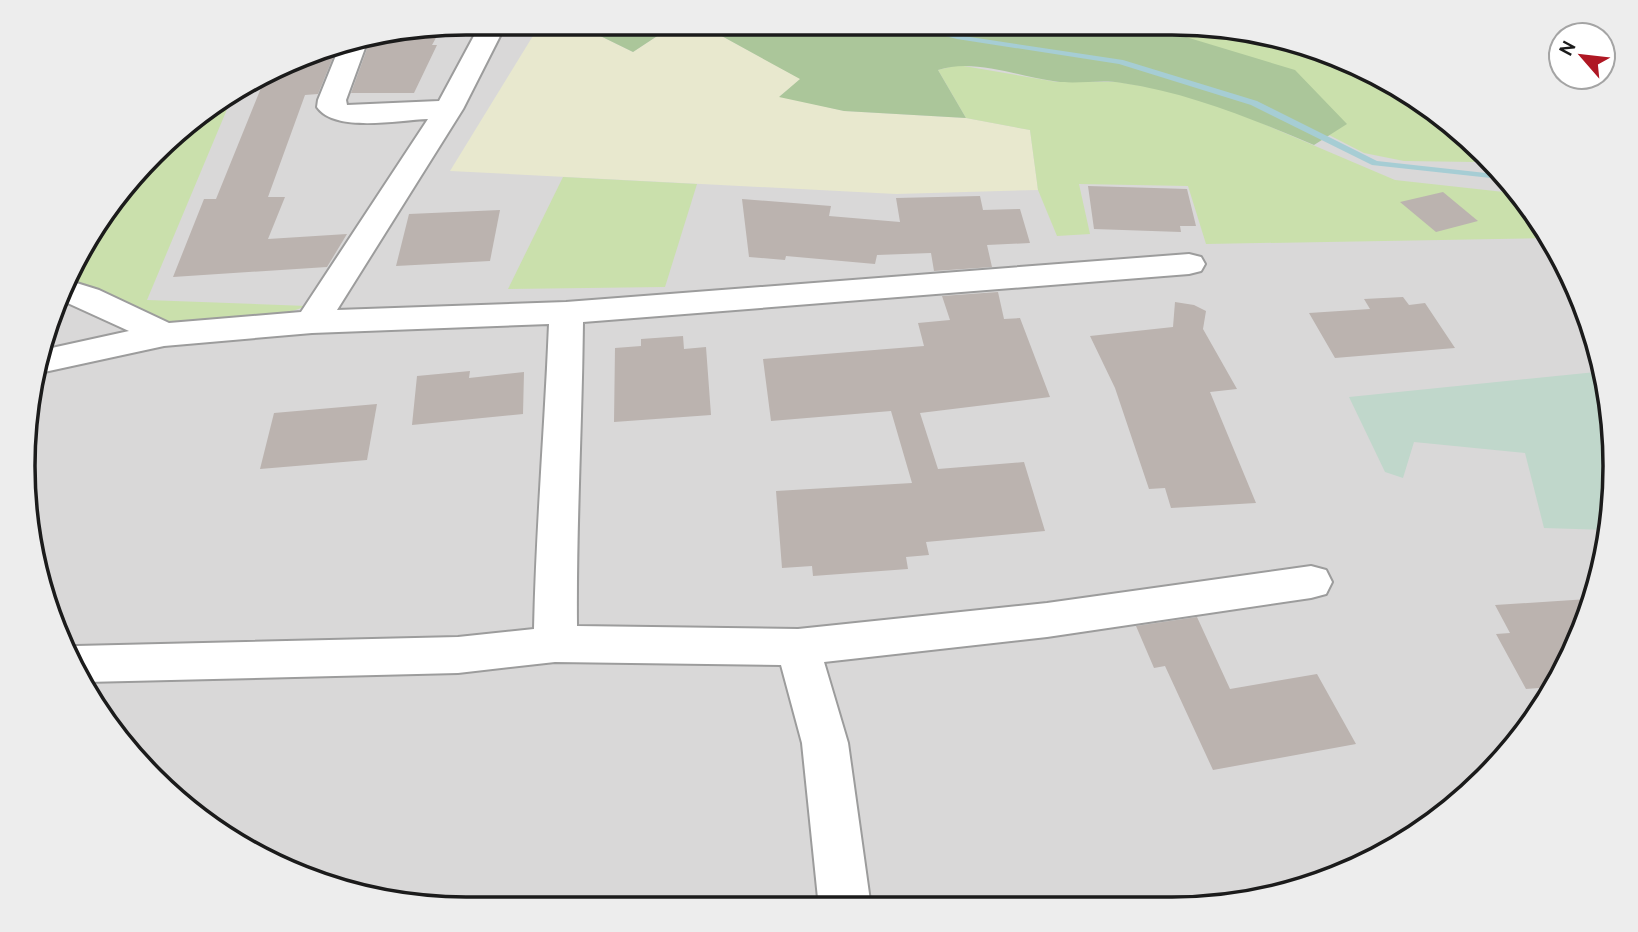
<svg xmlns="http://www.w3.org/2000/svg" width="1638" height="932" font-family="Cabin,sans-serif">
	<rect width="100%" height="100%" fill="#ebe7e1"/>
	<path fill="#d9d8d8" d="M466 23 1201 24 1315 46 1418 97 1540 219 1607 379V552L1541 712 1485 780 1394 850 1314 886 1201 908H437L324 886 220 835 115 736 46 609 23 466 38 351 98 219 196 114 324 46Z"/>
	<path fill="#e8e8ce" d="M677 23H698L801 79 780 96 844 111 966 118 1030 130 1038 190 896 194 450 171 539 26 586 29 633 52Z"/>
	<g fill="#cae0ac">
		<path d="M1121 24H1201L1315 46 1418 97 1480 159 1474 162 1404 161 1364 153 1329 135 1346 124Z"/>
		<path d="M958 65 1057 82H1118L1166 90 1238 113 1395 180 1513 193 1540 219 1548 238 1206 244 1188 186 1079 184 1090 234 1057 236 1038 190 1030 130 966 118 938 70Z"/>
		<path d="M233 95 147 300 307 306 275 317 166 329 68 285 98 219 188 123 206 121 213 105Z"/>
		<path d="M563 177 697 184 665 287 508 289Z"/>
	</g>
	<g fill="#abc69a">
		<path d="M538 23H677L633 52 586 29 539 26Z"/>
		<path d="M698 23H1027L1056 31 1121 24 1176 34 1295 70 1347 124 1314 145C1252 119 1190 93 1122 83 1100 79 1076 85 1053 81 1017 76 973 58 938 70L966 118 844 111 779 97 800 79Z"/>
	</g>
	<path fill="#c0d7cb" d="M1596 372 1604 373 1607 379V530L1544 528 1525 453 1414 442 1403 478 1385 472 1349 397Z"/>
	<g fill="none" stroke-linecap="round" stroke-linejoin="round">
		<path fill="#a6cdd4" fill-rule="evenodd" d="M895 23H908L957 35 1123 60 1257 101 1377 161 1495 174 1500 179 1372 165 1251 105 1119 64 957 39Z"/>
	</g>
	<g fill="#bbb3af">
		<path d="M395 34 437 36 432 45H437L414 93H351L367 49 365 44 388 43Z"/>
		<path d="M338 45 318 94 305 95 268 197H285L268 239 347 234 327 267 173 277 204 199H216L265 78 324 46Z"/>
		<path d="M1088 186 1187 189 1196 226H1180L1181 232 1094 229Z"/>
		<path d="M1443 192 1478 221 1436 232 1400 202Z"/>
		<path d="M980 196 983 210 1020 209 1030 243 987 245 992 267 934 271 931 253 877 255 875 264 786 256 785 260 749 257 742 199 831 206 829 216 900 222 896 198Z"/>
		<path d="M500 210 490 261 396 266 409 214Z"/>
		<path d="M998 292 1004 319 1020 318 1050 397 920 413 938 469 1024 462 1045 531 926 542 929 555 906 557 908 569 813 576 812 566 782 568 776 491 912 483 891 411 771 421 763 359 924 346 918 323 950 320 942 296Z"/>
		<path d="M1403 297 1409 305 1425 303 1455 348 1335 358 1309 313 1370 309 1364 299Z"/>
		<path d="M1175 302 1194 305 1206 311 1203 329 1237 389 1210 392 1256 503 1171 508 1165 488 1149 489 1115 388 1090 336 1173 327Z"/>
		<path d="M683 336 684 349 706 347 711 415 614 422 615 348 641 346V339Z"/>
		<path d="M470 371 469 378 524 372 523 414 412 425 417 376Z"/>
		<path d="M377 404 367 460 260 469 274 413Z"/>
		<path d="M1588 599 1551 687 1526 689 1496 634 1510 633 1495 605Z"/>
		<path d="M1197 617 1230 689 1317 674 1356 744 1213 770 1165 666 1154 668 1136 626Z"/>
	</g>
	<g fill="none" stroke-linecap="round" stroke-linejoin="round">
		<defs>
			<path id="street" d="M474 23H500V36L463 109 337 310 566 302 1189 254 1201 257 1205 264 1201 271 1189 274 583 322C582 424 576 525 577 626L798 629 1047 603 1311 566 1326 570 1332 582 1326 594 1311 598 1047 637 824 662 848 743 871 908H819L802 743 781 665 555 662 458 673 86 682 68 649 76 646 458 637 534 629C536 527 545 426 549 324L312 333 164 346 35 374 38 351 129 331 61 300 70 281 99 290 169 323 301 312 428 119C399 120 335 133 317 107L318 100 339 48 342 43 361 42 365 48 346 100 347 105 439 101 474 36Z"/>
		</defs>
		<use href="#street" stroke="#9c9c9c" stroke-width="4"/>
		<use href="#street" fill="#fff" fill-rule="evenodd"/>
	</g>
	<path d="M0 0H1638V932H0ZM466 35H1172A431 431 0 0 1 1603 466V466A431 431 0 0 1 1172 897H466A431 431 0 0 1 35 466V466A431 431 0 0 1 466 35Z" fill="#ededed" fill-rule="evenodd"/>
	<path fill="none" stroke="#1b1b1b" stroke-width="3.5" d="M466 35H1172A431 431 0 0 1 1603 466V466A431 431 0 0 1 1172 897H466A431 431 0 0 1 35 466V466A431 431 0 0 1 466 35Z"/>
	<g transform="translate(1582 56) rotate(298)"><circle r="33" fill="#ffffff" stroke="#a4a4a4" stroke-width="2"/>
	<path d="M0-5L12 26L0 18L-12 26Z" fill="#af1723"/>
	<text y="-10" font-size="19" font-weight="bold" text-anchor="middle" fill="#1b1b1b">N</text>
	</g>
</svg>
